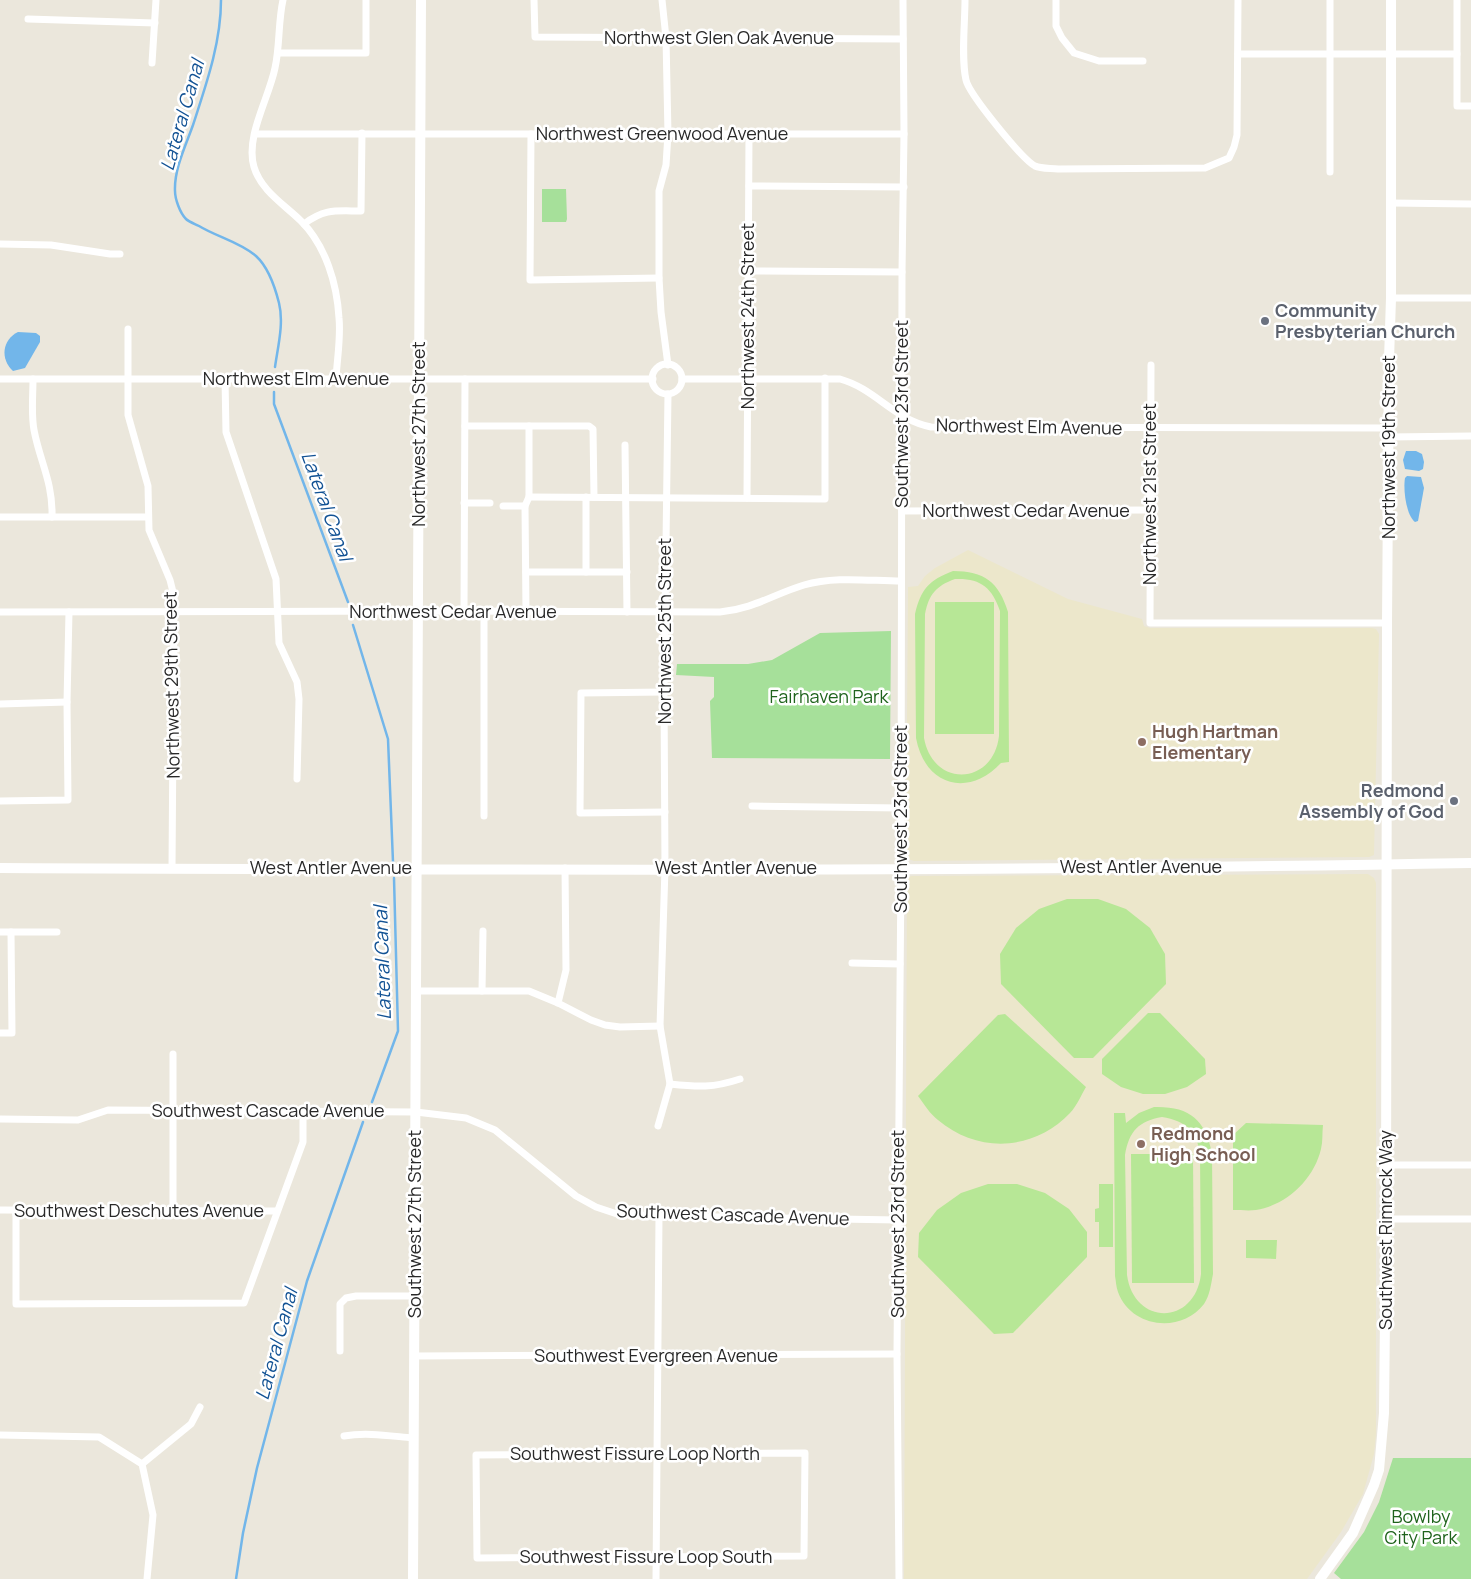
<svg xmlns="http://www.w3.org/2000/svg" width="1471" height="1579" font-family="Manrope,sans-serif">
	<rect width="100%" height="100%" fill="#ebe7dc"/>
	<g fill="#ece7cb">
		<path d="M968 550 1068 599 1142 619 1144 626 1150 628H1372L1376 629 1379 634 1374 855 1369 857 914 861 908 859 906 855 908 587 918 586 925 576 935 568Z"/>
		<path d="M1368 874 1374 878 1376 883V1433L1374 1454 1363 1494 1341 1532 1307 1579H904L907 880 908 877 912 876Z"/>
	</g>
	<g fill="#a6e09a">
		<path d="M542 189H566L567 219 566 222H542Z"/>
		<path d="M891 631 890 759 712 758 710 701 714 697V677L676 675 677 664H748L772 660 820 633Z"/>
		<path d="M1393 1458H1471V1579H1341L1334 1573 1364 1532 1379 1502Z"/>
	</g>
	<g fill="#b7e796" fill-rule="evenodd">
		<path d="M953 571C984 571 999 582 1008 612L1009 762 1001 763C968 798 925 786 916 738L915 614C921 589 929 580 953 571ZM955 579C980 578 992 587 1000 611L999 736C993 786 933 788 924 738L925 614C929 594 936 586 955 579Z"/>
		<rect x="935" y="602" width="59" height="132"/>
		<path d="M1067 899H1098L1126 909 1150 928 1165 954 1166 984 1093 1058H1074L1001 984 1000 954 1016 928 1039 909Z"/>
		<path d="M1148 1013H1160L1205 1059 1206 1074 1187 1087 1165 1094H1143L1121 1087 1102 1074V1059Z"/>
		<path d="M1005 1014 1086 1087C1081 1095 1077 1106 1070 1113 1034 1151 978 1154 938 1120 930 1114 924 1104 918 1096L998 1015Z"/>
		<path d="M1154 1107C1189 1106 1205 1119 1212 1153L1213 1274C1211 1284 1210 1295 1204 1304 1181 1334 1131 1328 1118 1292 1116 1287 1116 1281 1115 1276L1114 1113H1125L1126 1123 1139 1113ZM1162 1117C1186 1121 1197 1131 1200 1154L1201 1274C1195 1326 1134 1326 1127 1275L1125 1155C1129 1131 1139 1121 1162 1117Z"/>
		<path d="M1246 1123 1323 1125C1322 1133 1323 1141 1321 1149 1314 1179 1287 1205 1256 1210 1249 1211 1240 1210 1233 1210V1135Z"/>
		<path d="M1131 1154H1193L1194 1283H1132Z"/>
		<path d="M988 1184H1017L1045 1193 1069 1209 1087 1232V1257L1013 1333 994 1334 918 1257 919 1233 937 1210 961 1193Z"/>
		<path d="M1099 1184H1113V1247H1099V1222H1095V1209L1099 1208Z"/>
		<path d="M1246 1240H1277L1276 1259 1246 1258Z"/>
	</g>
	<g fill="#72b6ea">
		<path d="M18 332 36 333 40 336V342L25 368 13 371C0 359 2 340 18 332Z"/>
		<path d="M1406 451H1416L1422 454 1424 462 1423 469 1419 471 1405 469 1403 460Z"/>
		<path d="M1407 476 1421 477 1424 488 1418 521 1415 522C1406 515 1403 489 1405 478Z"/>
	</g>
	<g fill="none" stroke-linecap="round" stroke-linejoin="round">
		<g stroke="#72b6ea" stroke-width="2.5">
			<path d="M221 0C221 43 206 85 193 125 186 145 174 169 175 191 175 199 180 213 186 219 189 222 195 224 199 226 217 237 240 242 256 256 268 267 275 287 279 303 284 323 278 346 275 367"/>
			<path d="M274 392V404L348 602"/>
			<path d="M353 625 388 739 393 862"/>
			<path d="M372 1102 398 1031 394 878"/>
			<path d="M236 1579 243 1533 257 1468 307 1281 363 1122"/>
		</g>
		<g stroke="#fff" stroke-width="7">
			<path d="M283 0C278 22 280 46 275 68 269 98 245 137 254 167 261 191 285 205 301 221 326 246 337 284 339 318 341 338 337 359 336 379"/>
			<path d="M534 0 535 37 903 39"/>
			<path d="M662 0 666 38 668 134 666 165 659 191V278L661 312 668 365"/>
			<path d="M965 0C965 23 961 58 966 80 969 94 1022 159 1035 166 1041 169 1051 168 1058 169L1205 168 1229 158 1234 147 1237 135 1238 0"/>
			<path d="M1056 0V26L1062 38 1074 53 1099 61H1143"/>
			<path d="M1330 0V172"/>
			<path d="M1457 0V106H1471"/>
			<path d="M28 19 155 23"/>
			<path d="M278 53H366V0"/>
			<path d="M1238 54H1457"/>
			<path d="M152 63 156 0"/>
			<path d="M255 134H904"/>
			<path d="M531 134 530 280 659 278"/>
			<path d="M749 186 904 187"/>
			<path d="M1391 203 1471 204"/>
			<path d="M304 224C325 208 337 211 361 211L362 133"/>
			<path d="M0 244 51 245 110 254H120"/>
			<path d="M748 271 902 272"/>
			<path d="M1391 298H1471"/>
			<path d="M128 329V415L148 486 149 530 170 580 174 596 172 868"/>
			<circle cx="667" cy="379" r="15"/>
			<path d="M1151 365 1150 623H1387"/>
			<path d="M0 379H653"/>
			<path d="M33 379C33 396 31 414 34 430 40 462 53 482 52 517"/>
			<path d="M225 379 226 432 276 579 279 643 297 682 299 699 297 779"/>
			<path d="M682 379H840C876 389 894 420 931 427L1389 428"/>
			<path d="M465 426H589L593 429 594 497"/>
			<path d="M1389 437 1471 436"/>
			<path d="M625 445 627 612"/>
			<path d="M529 497 825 499V378"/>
			<path d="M586 497V572"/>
			<path d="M747 498 749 134"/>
			<path d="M464 503H490"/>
			<path d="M503 506H525"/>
			<path d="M902 511 1150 510"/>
			<path d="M0 517H148"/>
			<path d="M526 572H627"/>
			<path d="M0 612 418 611 720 612C753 609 774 594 804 585 835 576 870 581 901 581"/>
			<path d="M464 612 465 379"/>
			<path d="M526 612 525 506 529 497V426"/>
			<path d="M664 692 581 693 580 813 665 812"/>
			<path d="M0 704 67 702"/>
			<path d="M0 801 68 800 67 702 69 612"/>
			<path d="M752 806 901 808"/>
			<path d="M484 816V612"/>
			<path d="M0 932H57"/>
			<path d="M852 963 900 964"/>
			<path d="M416 991H529L558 1003 591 1020 605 1025 620 1027 660 1026"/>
			<path d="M482 991 483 931"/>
			<path d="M558 1003 566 970 565 868"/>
			<path d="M0 1033H12L11 932"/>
			<path d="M670 1084C698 1087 713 1088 740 1079"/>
			<path d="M0 1119 78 1120 108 1110 416 1112 466 1118 495 1130 576 1196 596 1207 617 1214 659 1216 898 1220"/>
			<path d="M658 1126 670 1084 660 1026 665 868 664 692 668 394"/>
			<path d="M1386 1165H1471"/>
			<path d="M0 1210 277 1211"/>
			<path d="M16 1210V1304L244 1303 303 1142V1111"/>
			<path d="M173 1210V1054"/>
			<path d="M1386 1219H1471"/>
			<path d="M340 1351V1304L346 1298 356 1296H415"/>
			<path d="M414 1356 897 1354"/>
			<path d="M0 1435 99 1437 142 1464"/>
			<path d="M344 1436C367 1432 390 1436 413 1438"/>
			<path d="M805 1453 804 1556 477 1558 476 1455Z"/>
			<path d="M142 1464 153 1515 147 1579"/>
			<path d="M142 1464 191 1424 200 1407"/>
			<path d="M656 1579 659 1216"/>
			<path d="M899 1579 897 1354 901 868 902 272 904 134 903 0"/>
		</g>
		<g stroke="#fff" stroke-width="10">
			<path d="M0 868C490 870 981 872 1471 863"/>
			<path d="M413 1579 421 0"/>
			<path d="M1320 1579 1353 1533 1374 1485 1379 1470 1384 1413 1386 1219 1387 623 1389 360 1391 298V0"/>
		</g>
	</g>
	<g fill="#6b7280" stroke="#fff" stroke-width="2">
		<circle cx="1265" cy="321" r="5"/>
		<circle cx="1454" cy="801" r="5"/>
	</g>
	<g fill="#8d6e63" stroke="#fff" stroke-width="2">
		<circle cx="1142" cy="742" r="5"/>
		<circle cx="1141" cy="1144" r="5"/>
	</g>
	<g text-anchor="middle" stroke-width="5" stroke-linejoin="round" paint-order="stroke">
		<g font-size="18" fill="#292929" stroke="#fff">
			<text x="719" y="44">Northwest Glen Oak Avenue</text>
			<text x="662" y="140">Northwest Greenwood Avenue</text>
			<text transform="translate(748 316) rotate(-90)" y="6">Northwest 24th Street</text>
			<text x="296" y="385">Northwest Elm Avenue</text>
			<text transform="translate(902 414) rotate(-90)" y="6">Southwest 23rd Street</text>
			<text transform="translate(1029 427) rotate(1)" y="6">Northwest Elm Avenue</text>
			<text transform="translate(419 434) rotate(-90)" y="6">Northwest 27th Street</text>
			<text transform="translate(1389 447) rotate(-90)" y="6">Northwest 19th Street</text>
			<text transform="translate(1150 494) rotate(-90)" y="6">Northwest 21st Street</text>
			<text x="1026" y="517">Northwest Cedar Avenue</text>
			<text x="453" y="618">Northwest Cedar Avenue</text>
			<text transform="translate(665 631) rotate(-90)" y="6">Northwest 25th Street</text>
			<text transform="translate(172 685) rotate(-91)" y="6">Northwest 29th Street</text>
			<text transform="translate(901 819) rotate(-90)" y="6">Southwest 23rd Street</text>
			<text x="1141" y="873">West Antler Avenue</text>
			<text x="331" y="874">West Antler Avenue</text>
			<text x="736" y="874">West Antler Avenue</text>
			<text x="268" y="1117">Southwest Cascade Avenue</text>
			<text x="139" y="1217">Southwest Deschutes Avenue</text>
			<text transform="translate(733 1215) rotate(2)" y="6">Southwest Cascade Avenue</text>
			<text transform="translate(415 1224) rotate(-90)" y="6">Southwest 27th Street</text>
			<text transform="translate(898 1224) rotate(-90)" y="6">Southwest 23rd Street</text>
			<text transform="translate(1386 1230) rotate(-90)" y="6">Southwest Rimrock Way</text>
			<text x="656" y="1362">Southwest Evergreen Avenue</text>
			<text x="635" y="1460">Southwest Fissure Loop North</text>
			<text x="646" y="1563">Southwest Fissure Loop South</text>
		</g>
		<g font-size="18" font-weight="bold" fill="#5b616d" stroke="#fff" text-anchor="start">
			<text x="1275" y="317">Community<tspan x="1275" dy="21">Presbyterian Church</tspan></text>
			<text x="1444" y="797" text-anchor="end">Redmond<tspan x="1444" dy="21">Assembly of God</tspan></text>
		</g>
		<g font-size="18" fill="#1f631c" stroke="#fff">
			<text x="829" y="703">Fairhaven Park</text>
			<text x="1421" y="1523">Bowlby<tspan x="1421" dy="21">City Park</tspan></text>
		</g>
		<g font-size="18" font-weight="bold" fill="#785e54" stroke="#fff" text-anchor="start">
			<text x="1152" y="738">Hugh Hartman<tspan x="1152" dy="21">Elementary</tspan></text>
			<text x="1151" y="1140">Redmond<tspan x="1151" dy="21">High School</tspan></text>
		</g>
		<g font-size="19" font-style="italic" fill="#125294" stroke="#fff">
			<text transform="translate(182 115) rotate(-74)" y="7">Lateral Canal</text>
			<text transform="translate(327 506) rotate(70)" y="7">Lateral Canal</text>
			<text transform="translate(382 963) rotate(-92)" y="7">Lateral Canal</text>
			<text transform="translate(276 1344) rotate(-75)" y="7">Lateral Canal</text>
		</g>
	</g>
</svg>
